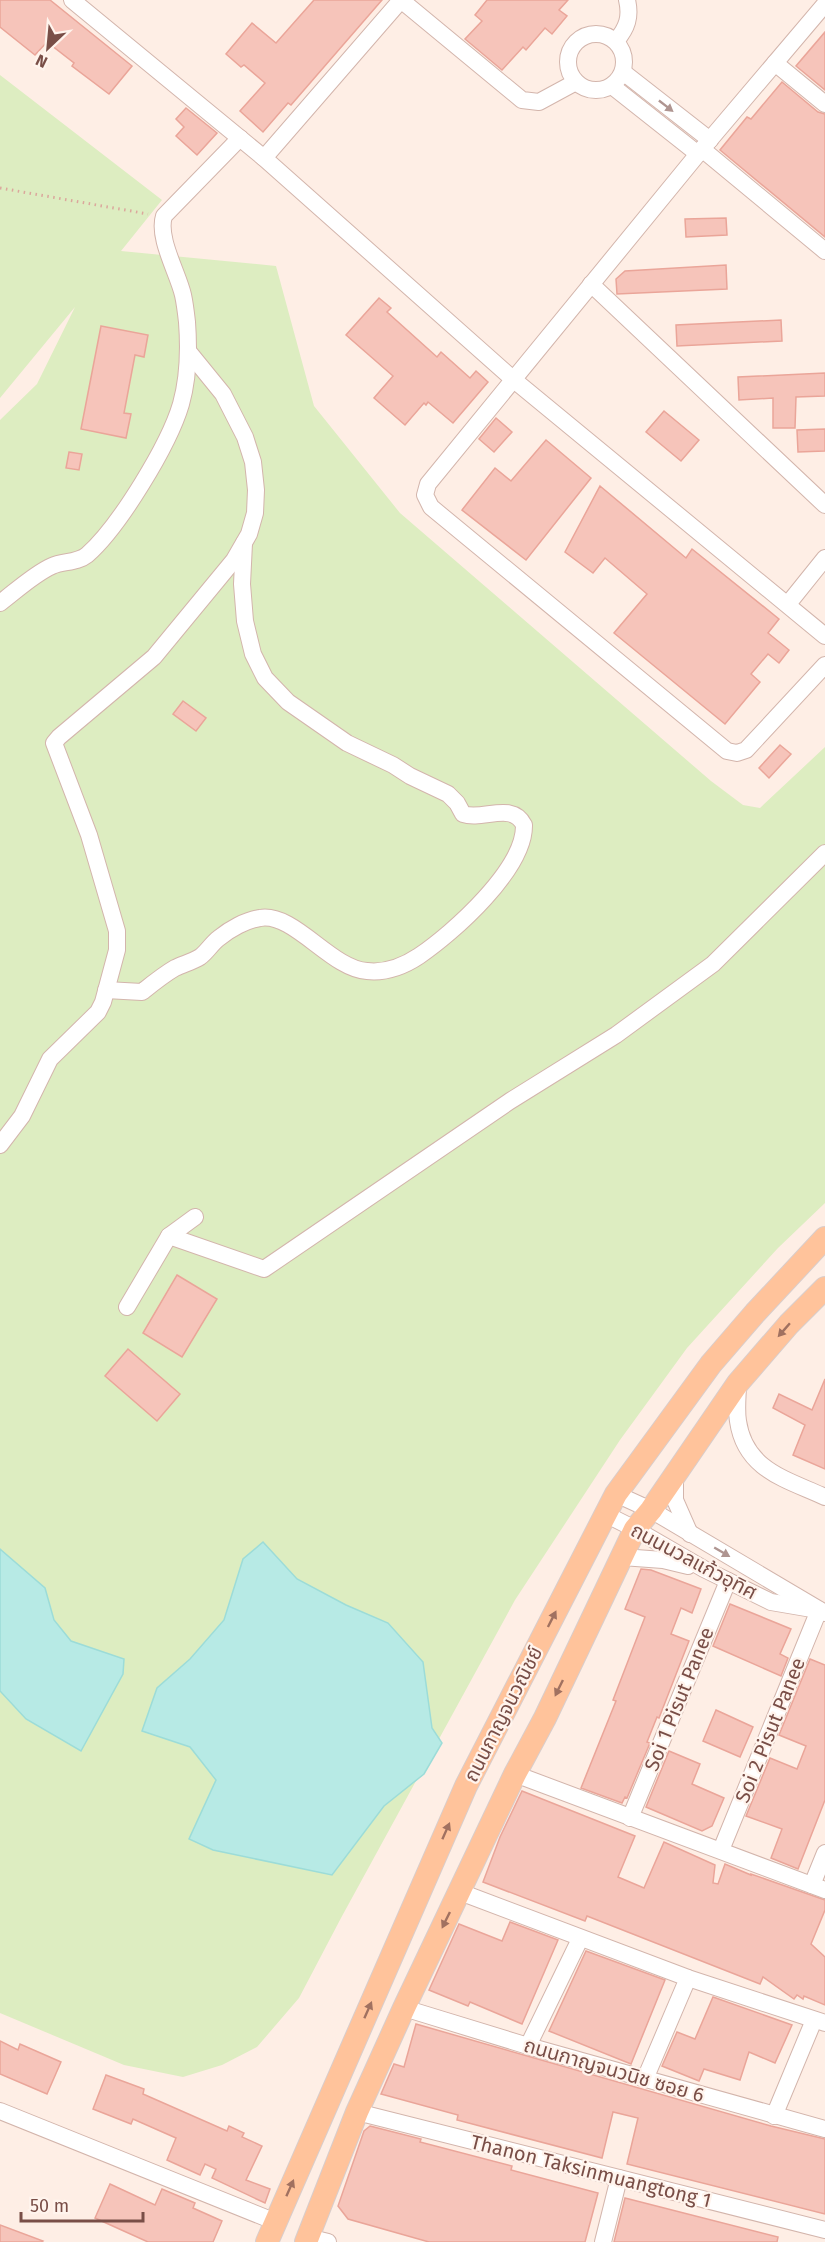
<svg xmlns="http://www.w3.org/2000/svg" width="825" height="2242" font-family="'Fira Sans','Noto Sans Thai',sans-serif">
	<rect width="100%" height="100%" fill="#feeee5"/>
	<path fill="#ddedc1" d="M0 75 162 200 121 251 276 266 314 406 400 513 711 781 743 805 760 808 825 747V1203L778 1248 687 1348 620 1440 515 1600 341 1918 299 1998 257 2047 222 2065 183 2077 124 2065 0 2013V420L37 384 75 307 0 398Z"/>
	<g fill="#b7eae5" stroke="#9cdcd8" stroke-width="1.5">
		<path d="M263 1542 297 1579 346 1605 388 1623 423 1662 432 1728 442 1743 424 1774 384 1806 332 1875 213 1850 189 1839 216 1780 190 1747 142 1731 157 1688 190 1659 224 1620 243 1559Z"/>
		<path d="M0 1549 45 1588 54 1620 71 1641 124 1659 123 1674 81 1751 26 1719 0 1691Z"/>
	</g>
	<g fill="#f6c4ba" stroke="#eaa599" stroke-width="1.5">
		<path d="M0 0H50L132 66 109 94 72 66 74 63 47 42 35 55 0 27Z"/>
		<path d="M314 0H382L291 105 288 103 263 132 240 111 265 83 244 65 241 67 226 54 252 23 276 43Z"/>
		<path d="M487 0H568L559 10 567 16 552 34 545 28 526 50 523 47 502 70 465 39 482 21 475 15Z"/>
		<path d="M825 32V90L796 66Z"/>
		<path d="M782 82 818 112 825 114V237L720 150 747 117 751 119Z"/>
		<path d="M186 108 217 133 197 155 176 136 184 127 176 119Z"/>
		<path d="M726 218 727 235 686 237 685 219Z"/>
		<path d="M726 265 727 289 617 294 616 279 625 271Z"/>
		<path d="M379 298 391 308 387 312 437 357 441 352 470 378 476 371 488 382 453 423 428 402 426 405 424 403 405 425 374 398 393 376 346 335Z"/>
		<path d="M781 320 782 341 677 346 676 325Z"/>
		<path d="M101 326 148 335 144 357 135 355 124 413 131 414 126 438 81 429Z"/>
		<path d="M825 373V396L796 397 795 428H773V398L739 400 738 377Z"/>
		<path d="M664 411 699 440 681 461 646 432Z"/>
		<path d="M496 418 512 432 494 452 479 439Z"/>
		<path d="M825 429V451L798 452 797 430Z"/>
		<path d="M546 440 591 478 526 560 462 510 495 468 511 481Z"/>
		<path d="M69 452 82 454 79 470 66 468Z"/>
		<path d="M600 486 686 558 692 549 779 619 768 633 789 650 779 663 768 654 751 674 760 682 725 724 614 633 647 594 605 558 593 573 565 552Z"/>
		<path d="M183 701 206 718 196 731 173 714Z"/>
		<path d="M780 745 791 754 769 778 759 768Z"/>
		<path d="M177 1275 217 1299 182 1357 143 1333Z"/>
		<path d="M128 1349 180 1394 157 1421 105 1376Z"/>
		<path d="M825 1379V1469L793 1455 805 1425 773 1408 779 1394 812 1410Z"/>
		<path d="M641 1569 651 1570 701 1589 692 1613 681 1608 671 1634 689 1641 659 1718 657 1717 647 1742 650 1743 627 1798 625 1797 622 1803 581 1788 616 1701 613 1700 645 1617 625 1609Z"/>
		<path d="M730 1604 791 1629 780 1654 788 1658 781 1676 713 1646Z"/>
		<path d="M810 1659 825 1665V1800L798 1869 771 1858 782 1829 746 1816 770 1758 797 1769 806 1746 779 1735Z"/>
		<path d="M716 1710 753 1727 740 1757 703 1741Z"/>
		<path d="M669 1751 700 1764 692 1784 724 1798 712 1826 702 1831 646 1807Z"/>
		<path d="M522 1791 635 1836 618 1877 644 1888 664 1842 715 1865 713 1883 718 1884 725 1864 751 1875V1874L825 1900V1910L811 1944 825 1957V2005L804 1996 803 1999 797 1995 794 1999 763 1977 760 1984 587 1916 585 1921 483 1882 500 1837Z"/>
		<path d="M510 1922 558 1940 522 2024 470 2002 468 2006 429 1990 459 1924 502 1941Z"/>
		<path d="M586 1951 665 1980 631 2064 549 2031Z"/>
		<path d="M713 1997 792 2025 775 2063 749 2052 740 2080 704 2069 699 2081 662 2066 677 2032 695 2039Z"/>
		<path d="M416 2024 771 2126 825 2139V2214L627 2164 638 2118 613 2112 602 2158 457 2120 458 2115 381 2094 394 2064 404 2067Z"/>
		<path d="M0 2041 18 2050 20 2044 61 2062 47 2094 0 2074Z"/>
		<path d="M106 2075 144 2089 143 2094 227 2131 229 2126 244 2133 242 2137 262 2146 246 2180 270 2189 265 2203 212 2178 216 2169 205 2164 200 2175 167 2160 176 2138 133 2119 131 2124 93 2109Z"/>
		<path d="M370 2126 421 2139 420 2142 512 2166 511 2170 598 2193 585 2242H429L348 2219 338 2206 364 2131Z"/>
		<path d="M110 2184 155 2205 162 2189 195 2203 193 2208 222 2221 213 2242H148L95 2218Z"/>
		<path d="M625 2198 778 2237 777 2242H614Z"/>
		<path d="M0 2225 43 2241 42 2242H0Z"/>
	</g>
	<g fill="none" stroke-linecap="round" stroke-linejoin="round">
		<defs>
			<g id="minor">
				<path d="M72 0 264 158 514 380 825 636"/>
				<path d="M825 4 702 149 428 484 425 495 431 507 727 751 737 753 746 750 825 665"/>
				<circle cx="596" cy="62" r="28"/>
				<path d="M616 41C627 28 631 17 627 0"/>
				<path d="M775 63 825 104"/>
				<path d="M623 72 710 140"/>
				<path d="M612 86 698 154"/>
				<path d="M702 149 825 251"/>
				<path d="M264 158 401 0 522 100 539 102 576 82"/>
				<path d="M591 284 825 505"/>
				<path d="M0 603C16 591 34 574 52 566 63 561 77 563 87 555 119 527 169 445 181 404 188 379 189 349 187 322 186 313 185 304 183 295 178 273 157 238 164 216L240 138"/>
				<path d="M788 604 825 558"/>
				<path d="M106 990 142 992C152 984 163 975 175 968 183 964 192 962 200 957 207 952 212 943 219 938 230 929 246 920 260 918 294 912 331 969 367 971 385 973 404 966 419 956 453 933 525 869 524 825 512 801 483 821 463 814L457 803 448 794 410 776 393 765 347 743 288 702 265 678 253 654 245 621 242 584 244 543"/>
				<path d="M0 1145 22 1116 50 1059 98 1012 103 1002 117 950V931L89 835 54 743 59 737 154 657 234 560 249 534 255 513 256 490 253 462 245 437 223 394 188 351"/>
				<path d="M169 1236 264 1269 510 1101 616 1035 713 964 825 853"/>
				<path d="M127 1307 169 1236 195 1217"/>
				<path d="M738 1383C738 1395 736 1409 738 1421 745 1470 786 1479 825 1497"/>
				<path d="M675 1476V1500L690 1534"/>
				<path d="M616 1494 651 1510 825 1613"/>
				<path d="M607 1515 635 1529 704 1569 771 1602 812 1609"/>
				<path d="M622 1557 663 1560 688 1566"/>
				<path d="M515 1774 825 1890"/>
				<path d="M630 1818 728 1581"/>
				<path d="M721 1850 819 1610"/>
				<path d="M812 1885 825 1853"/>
				<path d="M460 1892 688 1978 825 2023"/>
				<path d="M404 2008 528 2046 825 2129"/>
				<path d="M528 2046 580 1939"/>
				<path d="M645 2079 688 1978"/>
				<path d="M0 2111 276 2222"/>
				<path d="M357 2112 825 2230"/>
				<path d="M774 2116 814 2020"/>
				<path d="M308 2237 328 2242"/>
				<path d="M603 2242 619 2178"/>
			</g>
			<g id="major">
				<path d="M267 2242 466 1786 616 1494 711 1364 755 1313 825 1238"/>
				<path d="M306 2242 357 2112 404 2008 515 1774 545 1718 635 1529 651 1510 738 1383 789 1324 825 1288"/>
			</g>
		</defs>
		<use href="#minor" stroke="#d3b5ac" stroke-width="18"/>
		<use href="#major" stroke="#d9cdcb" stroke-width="24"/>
		<path stroke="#dba79c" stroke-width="3" stroke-dasharray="1.5 4.5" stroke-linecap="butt" d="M0 188 148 214"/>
		<use href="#minor" stroke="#fff" stroke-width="16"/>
		<use href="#major" stroke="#ffc39b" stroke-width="22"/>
	</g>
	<defs><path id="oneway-solid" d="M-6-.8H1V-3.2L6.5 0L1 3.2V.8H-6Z" transform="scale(1.5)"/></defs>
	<g fill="#af9591">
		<use href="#oneway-solid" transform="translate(666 106) rotate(38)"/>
		<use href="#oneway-solid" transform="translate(722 1552) rotate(30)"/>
	</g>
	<g fill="#a17160">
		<use href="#oneway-solid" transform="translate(784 1330) rotate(131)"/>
		<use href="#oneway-solid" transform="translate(552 1619) rotate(-63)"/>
		<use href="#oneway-solid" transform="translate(559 1688) rotate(116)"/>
		<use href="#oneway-solid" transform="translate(446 1831) rotate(-66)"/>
		<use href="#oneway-solid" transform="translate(446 1920) rotate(116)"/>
		<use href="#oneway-solid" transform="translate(368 2010) rotate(-66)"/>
		<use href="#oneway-solid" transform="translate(290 2188) rotate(-66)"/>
	</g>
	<g text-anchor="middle" stroke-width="4.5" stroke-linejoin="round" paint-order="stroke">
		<g font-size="20" fill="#794e47" stroke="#fff4ed">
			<text transform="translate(694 1561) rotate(28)" y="7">ถนนนวลแก้วอุทิศ</text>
			<text transform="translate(679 1699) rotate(-68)" y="7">Soi 1 Pisut Panee</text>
			<text transform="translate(503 1714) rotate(-63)" y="7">ถนนกาญจนวณิชย์</text>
			<text transform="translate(770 1730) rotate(-68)" y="7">Soi 2 Pisut Panee</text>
			<text transform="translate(614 2070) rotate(16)" y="7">ถนนกาญจนวนิช ซอย 6</text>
			<text transform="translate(591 2171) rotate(14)" y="7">Thanon Taksinmuangtong 1</text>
		</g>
	</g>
	<g transform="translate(48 48) rotate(206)" stroke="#fff4ed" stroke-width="4.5" paint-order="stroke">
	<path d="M0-4.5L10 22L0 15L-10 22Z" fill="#794e47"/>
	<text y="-9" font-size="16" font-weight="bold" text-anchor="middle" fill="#794e47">N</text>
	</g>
	<path d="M21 2212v9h122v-9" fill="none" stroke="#794e47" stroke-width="3"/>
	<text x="30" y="2212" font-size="18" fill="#794e47" stroke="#fff4ed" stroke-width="4.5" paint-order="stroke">50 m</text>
</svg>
